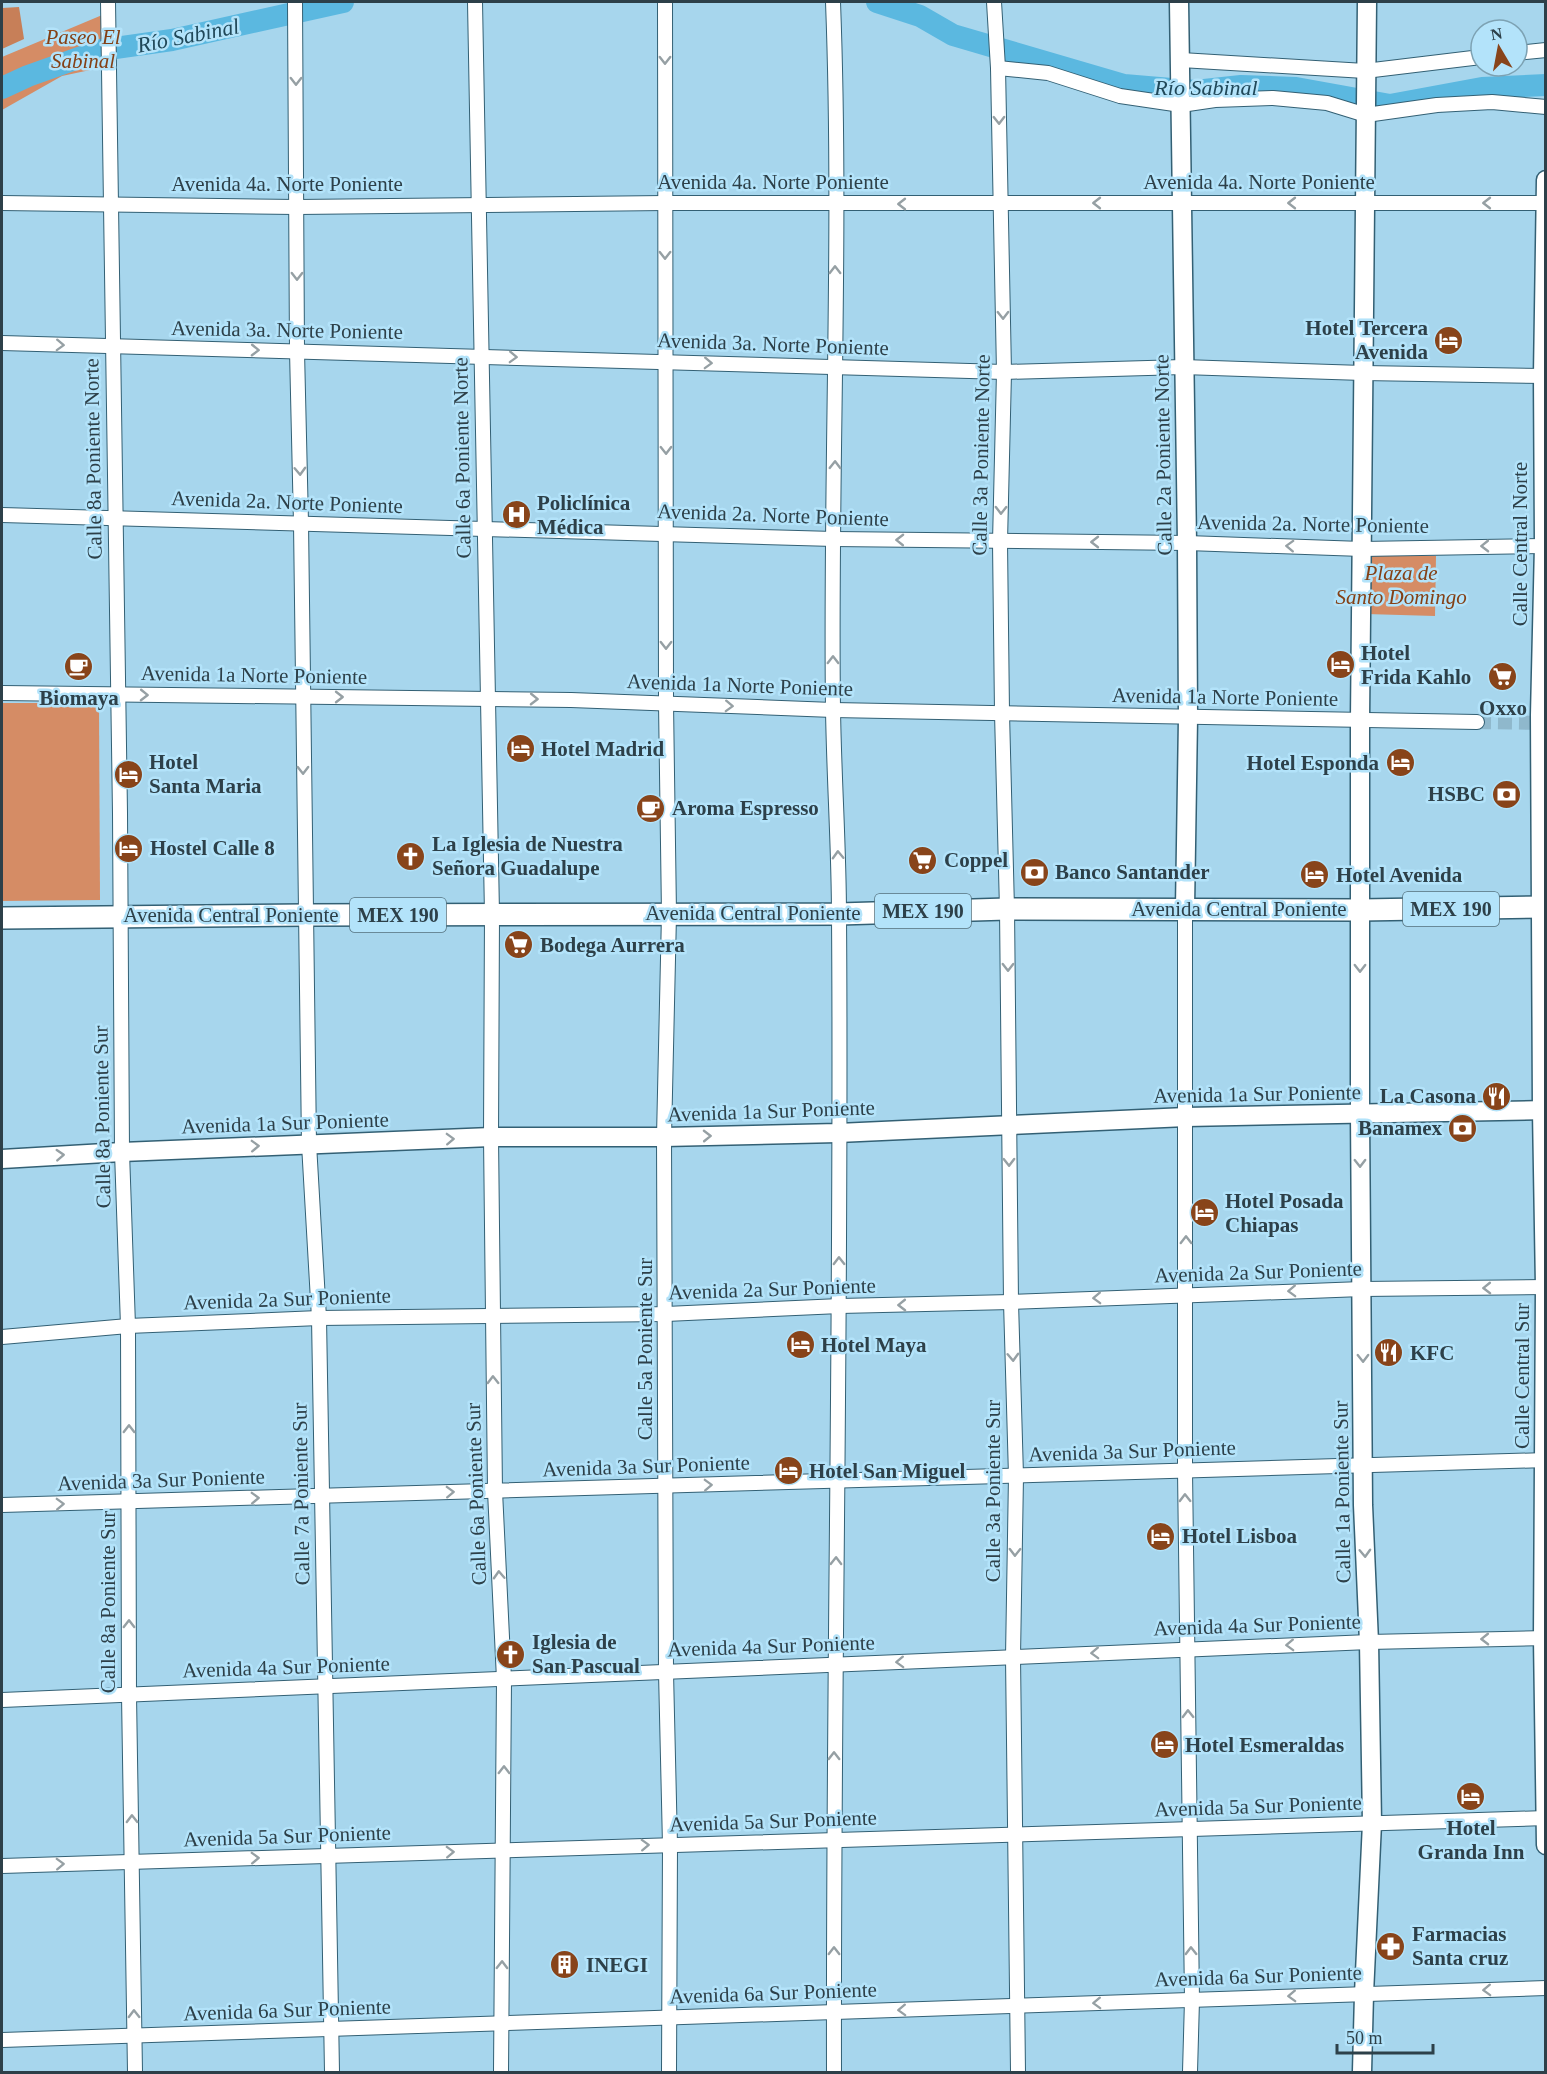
<svg xmlns="http://www.w3.org/2000/svg" width="1547" height="2074" font-family="'Times New Roman',serif">
	<rect width="100%" height="100%" fill="#a7d6ed"/>
	<g fill="#d58c65">
		<path d="M107 13 109 66 62 76 2 110V57Z"/>
		<path d="M1368 554 1436 556 1435 616 1366 614Z"/>
		<path d="M2 703H99L100 900 2 901Z"/>
	</g>
	<path fill="#c77f58" d="M19 7 24 39 2 49V8Z"/>
	<g fill="none" stroke-linecap="round" stroke-linejoin="round">
		<g stroke="#5bb8e0" stroke-width="22">
			<path d="M877 2 920 16 953 35 1124 85 1195 91 1241 86 1296 88 1390 105 1482 88 1546 85"/>
			<path d="M2 88 28 76 101 50 172 40 343 2"/>
		</g>
		<path stroke="#8fb8cc" stroke-width="14" stroke-dasharray="14 7" stroke-linecap="butt" d="M1477 722 1546 723"/>
		<defs>
			<g id="street">
				<path d="M108 2 120 813 122 1152 128 1326 129 1695 135 2072"/>
				<path d="M295 2 297 351 301 523 309 1144 319 1318 332 2072"/>
				<path d="M475 2 492 914 491 1137 495 1491 504 1679 501 2072"/>
				<path d="M665 2 666 703 669 914 664 1137 666 1672 670 1845 669 2072"/>
				<path d="M833 2C842 237 830 473 833 709 834 779 839 848 839 917 842 1302 833 1687 834 2072"/>
				<path d="M994 2 998 68 1004 372 1000 542 1002 713 1007 909 1011 1302 1016 1476 1013 1657 1018 2072"/>
				<path d="M1517 53 1546 50"/>
				<path d="M1181 60 1365 71 1481 57"/>
				<path d="M998 68 1048 73 1120 96 1181 105 1215 100 1273 98 1327 103 1366 115 1437 105 1492 102 1546 107"/>
				<path d="M2 203 297 207 665 203H1546"/>
				<path d="M2 343 1004 372 1183 367 1363 373 1546 376"/>
				<path d="M2 515 834 539 1187 543 1362 549 1546 546"/>
				<path d="M2 693 571 700 833 710 1477 722"/>
				<path d="M1185 908V1471L1192 2000 1190 2072"/>
				<path d="M2 1337 128 1326 319 1318 666 1314 840 1306 1011 1302 1362 1289 1546 1287"/>
				<path d="M2 1505 1546 1460"/>
				<path d="M2 1700 1369 1642 1546 1638"/>
				<path d="M2 1866 1546 1818"/>
				<path d="M2 2040 1546 1988"/>
			</g>
			<g id="secondary">
				<path d="M1179 2 1187 543 1188 718 1185 908"/>
				<path d="M1546 180 1543 376 1544 545 1540 715 1542 1111 1545 1287 1543 1638 1546 1845"/>
				<path d="M2 1159 122 1152 491 1137H664L838 1133 1186 1117 1546 1110"/>
				<path d="M1362 2072 1364 1994 1372 1823 1369 1642 1363 1505 1360 1115V720L1367 2"/>
			</g>
			<path id="primary" d="M2 918 305 915 839 914 1007 909 1361 910 1546 907"/>
		</defs>
		<use href="#street" stroke="#336074" stroke-width="16"/>
		<use href="#secondary" stroke="#336074" stroke-width="21"/>
		<use href="#primary" stroke="#336074" stroke-width="24"/>
		<use href="#street" stroke="#fff" stroke-width="14"/>
		<use href="#secondary" stroke="#fff" stroke-width="18"/>
		<use href="#primary" stroke="#fff" stroke-width="21"/>
	</g>
	<defs><path id="oneway-chevron" d="M-2-3.5L2.5 0L-2 3.5" fill="none" stroke-width="1.6" stroke-linecap="round" stroke-linejoin="round" transform="scale(1.5)"/></defs>
	<g stroke="#96a0a4">
		<use href="#oneway-chevron" transform="translate(665 60) rotate(90)"/>
		<use href="#oneway-chevron" transform="translate(296 81) rotate(90)"/>
		<use href="#oneway-chevron" transform="translate(999 120) rotate(89)"/>
		<use href="#oneway-chevron" transform="translate(1097 203) rotate(-180)"/>
		<use href="#oneway-chevron" transform="translate(1292 203) rotate(180)"/>
		<use href="#oneway-chevron" transform="translate(1487 203) rotate(-180)"/>
		<use href="#oneway-chevron" transform="translate(902 204) rotate(180)"/>
		<use href="#oneway-chevron" transform="translate(665 255) rotate(90)"/>
		<use href="#oneway-chevron" transform="translate(835 270) rotate(-90)"/>
		<use href="#oneway-chevron" transform="translate(297 276) rotate(90)"/>
		<use href="#oneway-chevron" transform="translate(1003 315) rotate(89)"/>
		<use href="#oneway-chevron" transform="translate(60 345) rotate(2)"/>
		<use href="#oneway-chevron" transform="translate(255 350) rotate(1)"/>
		<use href="#oneway-chevron" transform="translate(513 357) rotate(2)"/>
		<use href="#oneway-chevron" transform="translate(708 363) rotate(2)"/>
		<use href="#oneway-chevron" transform="translate(666 450) rotate(89)"/>
		<use href="#oneway-chevron" transform="translate(835 465) rotate(-89)"/>
		<use href="#oneway-chevron" transform="translate(300 471) rotate(88)"/>
		<use href="#oneway-chevron" transform="translate(1001 510) rotate(91)"/>
		<use href="#oneway-chevron" transform="translate(900 540) rotate(-179)"/>
		<use href="#oneway-chevron" transform="translate(1095 542) rotate(-180)"/>
		<use href="#oneway-chevron" transform="translate(1290 546) rotate(-178)"/>
		<use href="#oneway-chevron" transform="translate(1485 546) rotate(179)"/>
		<use href="#oneway-chevron" transform="translate(666 645) rotate(90)"/>
		<use href="#oneway-chevron" transform="translate(833 660) rotate(-90)"/>
		<use href="#oneway-chevron" transform="translate(144 695) rotate(1)"/>
		<use href="#oneway-chevron" transform="translate(339 697)"/>
		<use href="#oneway-chevron" transform="translate(534 699) rotate(1)"/>
		<use href="#oneway-chevron" transform="translate(729 706) rotate(2)"/>
		<use href="#oneway-chevron" transform="translate(303 770) rotate(89)"/>
		<use href="#oneway-chevron" transform="translate(838 855) rotate(-92)"/>
		<use href="#oneway-chevron" transform="translate(1008 967) rotate(90)"/>
		<use href="#oneway-chevron" transform="translate(1360 968) rotate(90)"/>
		<use href="#oneway-chevron" transform="translate(707 1136) rotate(-1)"/>
		<use href="#oneway-chevron" transform="translate(450 1139) rotate(-2)"/>
		<use href="#oneway-chevron" transform="translate(255 1146) rotate(-2)"/>
		<use href="#oneway-chevron" transform="translate(60 1155) rotate(-3)"/>
		<use href="#oneway-chevron" transform="translate(1009 1162) rotate(89)"/>
		<use href="#oneway-chevron" transform="translate(1360 1163) rotate(89)"/>
		<use href="#oneway-chevron" transform="translate(1186 1240) rotate(-90)"/>
		<use href="#oneway-chevron" transform="translate(839 1261) rotate(-91)"/>
		<use href="#oneway-chevron" transform="translate(1487 1288) rotate(179)"/>
		<use href="#oneway-chevron" transform="translate(1292 1291) rotate(178)"/>
		<use href="#oneway-chevron" transform="translate(1097 1298) rotate(178)"/>
		<use href="#oneway-chevron" transform="translate(902 1305) rotate(179)"/>
		<use href="#oneway-chevron" transform="translate(1013 1357) rotate(88)"/>
		<use href="#oneway-chevron" transform="translate(1363 1358) rotate(89)"/>
		<use href="#oneway-chevron" transform="translate(493 1380) rotate(-91)"/>
		<use href="#oneway-chevron" transform="translate(129 1429) rotate(-90)"/>
		<use href="#oneway-chevron" transform="translate(708 1485) rotate(-2)"/>
		<use href="#oneway-chevron" transform="translate(450 1492) rotate(-2)"/>
		<use href="#oneway-chevron" transform="translate(255 1498) rotate(-2)"/>
		<use href="#oneway-chevron" transform="translate(1185 1498) rotate(-91)"/>
		<use href="#oneway-chevron" transform="translate(60 1504) rotate(-2)"/>
		<use href="#oneway-chevron" transform="translate(1015 1552) rotate(91)"/>
		<use href="#oneway-chevron" transform="translate(1365 1553) rotate(88)"/>
		<use href="#oneway-chevron" transform="translate(836 1561) rotate(-89)"/>
		<use href="#oneway-chevron" transform="translate(499 1575) rotate(-93)"/>
		<use href="#oneway-chevron" transform="translate(129 1624) rotate(-90)"/>
		<use href="#oneway-chevron" transform="translate(1485 1639) rotate(179)"/>
		<use href="#oneway-chevron" transform="translate(1290 1645) rotate(178)"/>
		<use href="#oneway-chevron" transform="translate(1095 1653) rotate(178)"/>
		<use href="#oneway-chevron" transform="translate(900 1662) rotate(178)"/>
		<use href="#oneway-chevron" transform="translate(1188 1714) rotate(-91)"/>
		<use href="#oneway-chevron" transform="translate(834 1756) rotate(-90)"/>
		<use href="#oneway-chevron" transform="translate(504 1770) rotate(-90)"/>
		<use href="#oneway-chevron" transform="translate(132 1819) rotate(-91)"/>
		<use href="#oneway-chevron" transform="translate(645 1845) rotate(-2)"/>
		<use href="#oneway-chevron" transform="translate(450 1852) rotate(-2)"/>
		<use href="#oneway-chevron" transform="translate(255 1858) rotate(-2)"/>
		<use href="#oneway-chevron" transform="translate(60 1864) rotate(-2)"/>
		<use href="#oneway-chevron" transform="translate(834 1951) rotate(-90)"/>
		<use href="#oneway-chevron" transform="translate(1191 1951) rotate(-91)"/>
		<use href="#oneway-chevron" transform="translate(502 1965) rotate(-89)"/>
		<use href="#oneway-chevron" transform="translate(1487 1990) rotate(178)"/>
		<use href="#oneway-chevron" transform="translate(1292 1996) rotate(178)"/>
		<use href="#oneway-chevron" transform="translate(1097 2003) rotate(178)"/>
		<use href="#oneway-chevron" transform="translate(902 2010) rotate(178)"/>
		<use href="#oneway-chevron" transform="translate(134 2014) rotate(-91)"/>
	</g>
	<defs>
		<symbol id="hotel-disc" viewBox="-11 -11 22 22"><circle r="9.5" fill="#88441a" stroke="#b3e3fa"/><path d="M-6-4.5h1.5V1H6V5H4.5V3h-9V5H-6ZM-4 0a1.8 1.8 0 1 1 3.6 0ZM.5 0V-2.5h3Q6-2.5 6 0Z" fill="#fff"/></symbol>
		<symbol id="hospital-disc" viewBox="-11 -11 22 22"><circle r="9.5" fill="#88441a" stroke="#b3e3fa"/><path d="M-5-5h3v3.5h4V-5h3V5h-3V1.5h-4V5h-3Z" fill="#fff"/></symbol>
		<symbol id="cafe-disc" viewBox="-11 -11 22 22"><circle r="9.5" fill="#88441a" stroke="#b3e3fa"/><path d="M-5.5-4.5H6V0H3Q3 3.5 0 3.5H-2.5Q-5.5 3.5-5.5 0ZM3-3.2v2h1.7v-2ZM-6 4.5H4V6H-6Z" fill="#fff"/></symbol>
		<symbol id="supermarket-disc" viewBox="-11 -11 22 22"><circle r="9.5" fill="#88441a" stroke="#b3e3fa"/><path d="M-6-5.5h2.5l.6 2H6L4.5 2H-2.5L-4.4-4H-6ZM-1.5 3.2a1.3 1.3 0 1 0 .1 0ZM3 3.2a1.3 1.3 0 1 0 .1 0Z" fill="#fff"/></symbol>
		<symbol id="bank-disc" viewBox="-11 -11 22 22"><circle r="9.5" fill="#88441a" stroke="#b3e3fa"/><path d="M-6-4H6V4H-6ZM0-2.3a2.3 2.3 0 1 0 0 4.6a2.3 2.3 0 1 0 0-4.6Z" fill="#fff"/></symbol>
		<symbol id="church-disc" viewBox="-11 -11 22 22"><circle r="9.5" fill="#88441a" stroke="#b3e3fa"/><path d="M-1.2-6h2.4v3.5h3.3v2.4h-3.3V6h-2.4V-.1h-3.3v-2.4h3.3Z" fill="#fff"/></symbol>
		<symbol id="restaurant-disc" viewBox="-11 -11 22 22"><circle r="9.5" fill="#88441a" stroke="#b3e3fa"/><path d="M-5-6h1v4h1v-4h1v4h1v-4h1v5L-1.5 .5V6h-2V.5L-5-1ZM5-6V6H3V1.5H1.5Q1.5-4 5-6Z" fill="#fff"/></symbol>
		<symbol id="pharmacy-disc" viewBox="-11 -11 22 22"><circle r="9.5" fill="#88441a" stroke="#b3e3fa"/><path d="M-2-6h4v4h4v4h-4v4h-4v-4h-4v-4h4Z" fill="#fff"/></symbol>
		<symbol id="building-disc" viewBox="-11 -11 22 22"><circle r="9.5" fill="#88441a" stroke="#b3e3fa"/><path d="M-4-6H4V6H1V3H-1V6H-4ZM-2.5-4.3h1.7v1.8h-1.7ZM.8-4.3h1.7v1.8H.8ZM-2.5-1h1.7V.8h-1.7ZM.8-1h1.7V.8H.8Z" fill="#fff"/></symbol>
	</defs>
	<g fill-rule="evenodd">
		<use href="#hotel-disc" x="1432" y="324" width="33" height="33"/>
		<use href="#hospital-disc" x="500" y="498" width="33" height="33"/>
		<use href="#hotel-disc" x="1324" y="648" width="33" height="33"/>
		<use href="#cafe-disc" x="62" y="650" width="33" height="33"/>
		<use href="#supermarket-disc" x="1486" y="660" width="33" height="33"/>
		<use href="#hotel-disc" x="504" y="732" width="33" height="33"/>
		<use href="#hotel-disc" x="1384" y="746" width="33" height="33"/>
		<use href="#hotel-disc" x="112" y="758" width="33" height="33"/>
		<use href="#bank-disc" x="1490" y="778" width="33" height="33"/>
		<use href="#cafe-disc" x="634" y="792" width="33" height="33"/>
		<use href="#hotel-disc" x="112" y="832" width="33" height="33"/>
		<use href="#church-disc" x="394" y="840" width="33" height="33"/>
		<use href="#supermarket-disc" x="906" y="844" width="33" height="33"/>
		<use href="#bank-disc" x="1018" y="856" width="33" height="33"/>
		<use href="#hotel-disc" x="1298" y="858" width="33" height="33"/>
		<use href="#supermarket-disc" x="502" y="928" width="33" height="33"/>
		<use href="#restaurant-disc" x="1480" y="1080" width="33" height="33"/>
		<use href="#bank-disc" x="1446" y="1112" width="33" height="33"/>
		<use href="#hotel-disc" x="1188" y="1196" width="33" height="33"/>
		<use href="#hotel-disc" x="784" y="1328" width="33" height="33"/>
		<use href="#restaurant-disc" x="1372" y="1336" width="33" height="33"/>
		<use href="#hotel-disc" x="772" y="1454" width="33" height="33"/>
		<use href="#hotel-disc" x="1144" y="1520" width="33" height="33"/>
		<use href="#church-disc" x="494" y="1638" width="33" height="33"/>
		<use href="#hotel-disc" x="1148" y="1728" width="33" height="33"/>
		<use href="#hotel-disc" x="1454" y="1780" width="33" height="33"/>
		<use href="#pharmacy-disc" x="1374" y="1930" width="33" height="33"/>
		<use href="#building-disc" x="548" y="1948" width="33" height="33"/>
	</g>
	<g text-anchor="middle" stroke-width="5" stroke-linejoin="round" paint-order="stroke">
		<g fill="#b3e3fa" stroke="#55717e" stroke-width="1.5">
			<rect x="1403" y="892" width="96" height="34" rx="4.5"/>
			<rect x="875" y="894" width="96" height="34" rx="4.5"/>
			<rect x="350" y="898" width="96" height="34" rx="4.5"/>
		</g>
		<g font-size="20" font-weight="bold" fill="#2d4049">
			<text x="1451" y="916">MEX 190</text>
			<text x="923" y="918">MEX 190</text>
			<text x="398" y="922">MEX 190</text>
		</g>
		<g font-size="21" font-style="italic" fill="#844015" stroke="#b3e3fa">
			<text x="83" y="44">Paseo El<tspan x="83" dy="24">Sabinal</tspan></text>
			<text x="1401" y="580">Plaza de<tspan x="1401" dy="24">Santo Domingo</tspan></text>
		</g>
		<g font-size="21" fill="#2d4049" stroke="#b3e3fa">
			<text x="773" y="189">Avenida 4a. Norte Poniente</text>
			<text x="1259" y="189">Avenida 4a. Norte Poniente</text>
			<text x="287" y="191">Avenida 4a. Norte Poniente</text>
			<text transform="translate(287 330) rotate(1)" y="7">Avenida 3a. Norte Poniente</text>
			<text transform="translate(773 344) rotate(2)" y="7">Avenida 3a. Norte Poniente</text>
			<text transform="translate(981 455) rotate(-89)" y="7">Calle 3a Poniente Norte</text>
			<text transform="translate(1163 455) rotate(-91)" y="7">Calle 2a Poniente Norte</text>
			<text transform="translate(462 458) rotate(-91)" y="7">Calle 6a Poniente Norte</text>
			<text transform="translate(93 459) rotate(-91)" y="7">Calle 8a Poniente Norte</text>
			<text transform="translate(287 502) rotate(2)" y="7">Avenida 2a. Norte Poniente</text>
			<text transform="translate(773 515) rotate(2)" y="7">Avenida 2a. Norte Poniente</text>
			<text transform="translate(1313 524) rotate(1)" y="7">Avenida 2a. Norte Poniente</text>
			<text transform="translate(1520 544) rotate(-90)" y="7">Calle Central Norte</text>
			<text transform="translate(254 675) rotate(1)" y="7">Avenida 1a Norte Poniente</text>
			<text transform="translate(740 685) rotate(2)" y="7">Avenida 1a Norte Poniente</text>
			<text transform="translate(1225 697) rotate(1)" y="7">Avenida 1a Norte Poniente</text>
			<text x="1239" y="916">Avenida Central Poniente</text>
			<text x="753" y="920">Avenida Central Poniente</text>
			<text x="231" y="922">Avenida Central Poniente</text>
			<text transform="translate(1257 1094) rotate(-1)" y="7">Avenida 1a Sur Poniente</text>
			<text transform="translate(771 1111) rotate(-2)" y="7">Avenida 1a Sur Poniente</text>
			<text transform="translate(102 1117) rotate(-91)" y="7">Calle 8a Poniente Sur</text>
			<text transform="translate(285 1123) rotate(-2)" y="7">Avenida 1a Sur Poniente</text>
			<text transform="translate(1258 1272) rotate(-2)" y="7">Avenida 2a Sur Poniente</text>
			<text transform="translate(772 1289) rotate(-2)" y="7">Avenida 2a Sur Poniente</text>
			<text transform="translate(287 1299) rotate(-2)" y="7">Avenida 2a Sur Poniente</text>
			<text transform="translate(645 1349) rotate(-90)" y="7">Calle 5a Poniente Sur</text>
			<text transform="translate(1522 1376) rotate(-90)" y="7">Calle Central Sur</text>
			<text transform="translate(1132 1451) rotate(-2)" y="7">Avenida 3a Sur Poniente</text>
			<text transform="translate(646 1466) rotate(-2)" y="7">Avenida 3a Sur Poniente</text>
			<text transform="translate(161 1480) rotate(-2)" y="7">Avenida 3a Sur Poniente</text>
			<text transform="translate(993 1491) rotate(-90)" y="7">Calle 3a Poniente Sur</text>
			<text transform="translate(1342 1492) rotate(-91)" y="7">Calle 1a Poniente Sur</text>
			<text transform="translate(301 1494) rotate(-91)" y="7">Calle 7a Poniente Sur</text>
			<text transform="translate(476 1494) rotate(-92)" y="7">Calle 6a Poniente Sur</text>
			<text transform="translate(108 1602) rotate(-90)" y="7">Calle 8a Poniente Sur</text>
			<text transform="translate(1257 1625) rotate(-2)" y="7">Avenida 4a Sur Poniente</text>
			<text transform="translate(771 1646) rotate(-2)" y="7">Avenida 4a Sur Poniente</text>
			<text transform="translate(286 1667) rotate(-2)" y="7">Avenida 4a Sur Poniente</text>
			<text transform="translate(1258 1806) rotate(-2)" y="7">Avenida 5a Sur Poniente</text>
			<text transform="translate(773 1821) rotate(-2)" y="7">Avenida 5a Sur Poniente</text>
			<text transform="translate(287 1836) rotate(-2)" y="7">Avenida 5a Sur Poniente</text>
			<text transform="translate(1258 1976) rotate(-2)" y="7">Avenida 6a Sur Poniente</text>
			<text transform="translate(773 1993) rotate(-2)" y="7">Avenida 6a Sur Poniente</text>
			<text transform="translate(287 2010) rotate(-2)" y="7">Avenida 6a Sur Poniente</text>
		</g>
		<g font-size="21" font-weight="bold" fill="#2d4049" stroke="#b3e3fa" text-anchor="start">
			<text x="1428" y="335" text-anchor="end">Hotel Tercera<tspan x="1428" dy="24">Avenida</tspan></text>
			<text x="537" y="510">Policlínica<tspan x="537" dy="24">Médica</tspan></text>
			<text x="1361" y="660">Hotel<tspan x="1361" dy="24">Frida Kahlo</tspan></text>
			<text x="79" y="705" text-anchor="middle">Biomaya</text>
			<text x="1503" y="715" text-anchor="middle">Oxxo</text>
			<text x="541" y="756">Hotel Madrid</text>
			<text x="149" y="769">Hotel<tspan x="149" dy="24">Santa Maria</tspan></text>
			<text x="1379" y="770" text-anchor="end">Hotel Esponda</text>
			<text x="1485" y="801" text-anchor="end">HSBC</text>
			<text x="672" y="815">Aroma Espresso</text>
			<text x="432" y="851">La Iglesia de Nuestra<tspan x="432" dy="24">Señora Guadalupe</tspan></text>
			<text x="150" y="855">Hostel Calle 8</text>
			<text x="944" y="867">Coppel</text>
			<text x="1055" y="879">Banco Santander</text>
			<text x="1336" y="882">Hotel Avenida</text>
			<text x="540" y="952">Bodega Aurrera</text>
			<text x="1476" y="1103" text-anchor="end">La Casona</text>
			<text x="1442" y="1135" text-anchor="end">Banamex</text>
			<text x="1225" y="1208">Hotel Posada<tspan x="1225" dy="24">Chiapas</tspan></text>
			<text x="821" y="1352">Hotel Maya</text>
			<text x="1410" y="1360">KFC</text>
			<text x="809" y="1478">Hotel San Miguel</text>
			<text x="1182" y="1543">Hotel Lisboa</text>
			<text x="532" y="1649">Iglesia de<tspan x="532" dy="24">San Pascual</tspan></text>
			<text x="1185" y="1752">Hotel Esmeraldas</text>
			<text x="1471" y="1835" text-anchor="middle">Hotel<tspan x="1471" dy="24">Granda Inn</tspan></text>
			<text x="1412" y="1941">Farmacias<tspan x="1412" dy="24">Santa cruz</tspan></text>
			<text x="586" y="1972">INEGI</text>
		</g>
		<g font-size="22" font-style="italic" fill="#204859" stroke="#b3e3fa">
			<text transform="translate(188 35) rotate(-11)" y="8">Río Sabinal</text>
			<text x="1206" y="95">Río Sabinal</text>
		</g>
	</g>
	<rect width="1547" height="2074" fill="none" stroke="#2d4049" stroke-width="6"/>
	<g transform="translate(1499 48) rotate(350)"><circle r="28" fill="#b3e3fa" stroke="#7da2b3" stroke-width="1.5"/>
	<path d="M0-4.5L10 22L0 15L-10 22Z" fill="#88441a"/>
	<text y="-9" font-size="16" font-weight="bold" text-anchor="middle" fill="#2d4049">N</text>
	</g>
	<path d="M1337 2044v9h96v-9" fill="none" stroke="#2d4049" stroke-width="3"/>
	<text x="1346" y="2044" font-size="18" fill="#2d4049" stroke="#b3e3fa" stroke-width="4.5" paint-order="stroke">50 m</text>
</svg>
